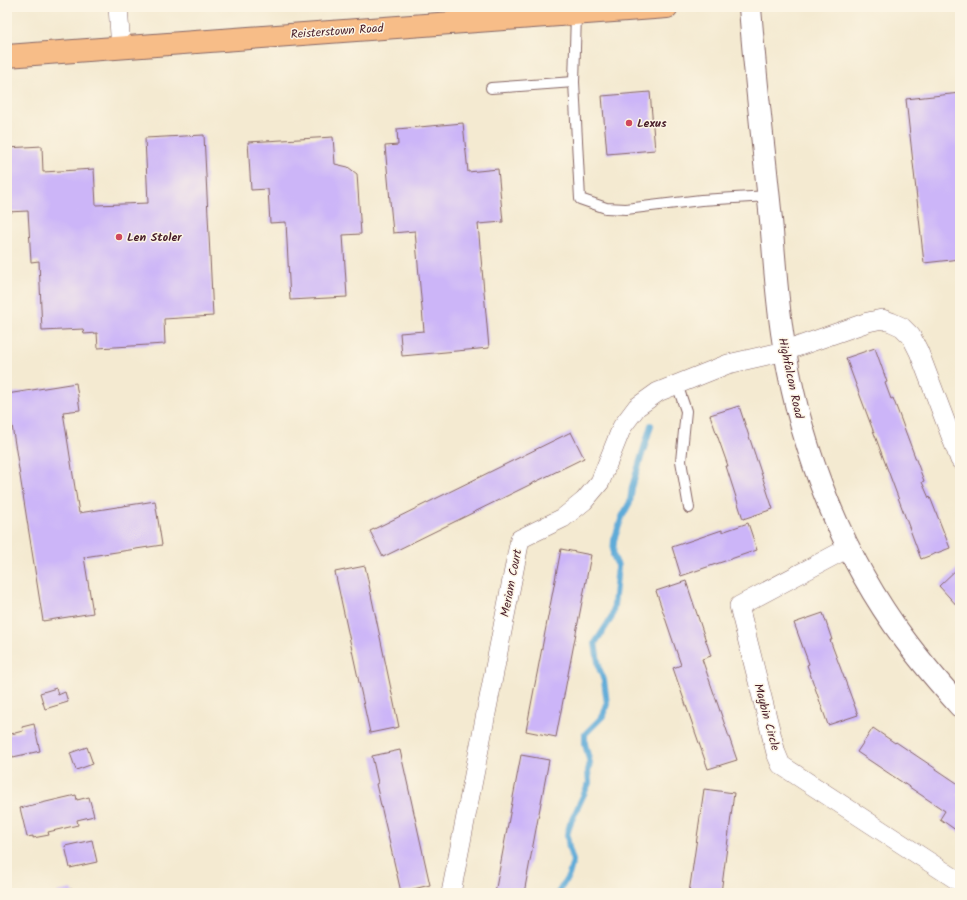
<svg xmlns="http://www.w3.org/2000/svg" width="967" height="900" font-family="Kalam,sans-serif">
	<rect width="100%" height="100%" fill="#fcf5e5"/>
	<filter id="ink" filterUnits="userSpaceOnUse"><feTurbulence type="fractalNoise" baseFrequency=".025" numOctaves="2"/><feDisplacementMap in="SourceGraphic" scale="8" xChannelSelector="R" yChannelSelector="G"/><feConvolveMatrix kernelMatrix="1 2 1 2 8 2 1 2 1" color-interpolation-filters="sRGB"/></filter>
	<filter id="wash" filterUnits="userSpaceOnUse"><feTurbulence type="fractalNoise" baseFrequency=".012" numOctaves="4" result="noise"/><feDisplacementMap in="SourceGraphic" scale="16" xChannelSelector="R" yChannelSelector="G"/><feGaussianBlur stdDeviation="0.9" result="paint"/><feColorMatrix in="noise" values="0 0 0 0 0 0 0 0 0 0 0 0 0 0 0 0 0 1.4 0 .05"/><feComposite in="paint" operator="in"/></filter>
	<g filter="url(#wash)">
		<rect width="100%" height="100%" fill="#f4ead1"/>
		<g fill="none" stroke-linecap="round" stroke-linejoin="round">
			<path stroke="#5fabd8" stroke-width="6" d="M558 893 569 875 573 861 569 848 567 835 570 824 589 783 588 771 590 763 585 744V734L603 716 607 704 604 680 599 668 595 643 612 617 614 605 618 566 613 555 614 540 622 517 630 502 632 487 651 425"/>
		</g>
		<g id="blocks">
			<g fill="#ccb5f8">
				<path d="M650 92 655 150 607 154 602 96Z"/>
				<path d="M960 93V259L924 263 906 99Z"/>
				<path d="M463 123 468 172 498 169 503 222 478 224 489 348 402 356 400 333 424 331 415 231 393 233 385 146 398 145 397 129Z"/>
				<path d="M204 135 213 316 164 319 165 344 98 348 97 333 84 334 83 329 42 331 39 261 31 262 28 211 7 212V148L42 146 43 172 94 169 96 205 148 203 145 138Z"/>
				<path d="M333 137 335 164 348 167 357 174 361 234 343 235 347 297 290 300 286 222 270 223 268 189 251 190 248 142Z"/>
				<path d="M875 348 887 382 885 383 891 399 893 398 924 481 922 482 929 498 930 497 950 548 921 559 846 358Z"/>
				<path d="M76 383 80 410 63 412 79 513 155 501 162 545 84 557 93 613 43 621 7 394Z"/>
				<path d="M739 406 773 509 743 519 726 466H728L710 415Z"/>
				<path d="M571 432 584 458 383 557 370 531Z"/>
				<path d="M748 523 757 550 681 576 672 547 722 530V532Z"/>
				<path d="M561 549 591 555 556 737 526 731Z"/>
				<path d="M365 566 399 727 370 733 335 572Z"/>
				<path d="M960 566V609L939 586Z"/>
				<path d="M686 581 711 656 702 659 737 760 708 769 673 668 681 665 656 591Z"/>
				<path d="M823 613 832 640H830L858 715 828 725 807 665 809 664 794 623Z"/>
				<path d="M56 688 58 695 65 692 68 702 45 709 40 693Z"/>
				<path d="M34 724 40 751 13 757 12 755 7 756V735L23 731 22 727Z"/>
				<path d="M873 728 895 743 896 742 960 785V791L957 795 960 797V833L940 819 945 811 857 752Z"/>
				<path d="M87 747 93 764 76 770 70 753Z"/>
				<path d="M400 750 430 885 401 892 376 784 378 783 372 756Z"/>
				<path d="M521 755 549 760 524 893H495Z"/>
				<path d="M704 789 734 793 721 893H689Z"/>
				<path d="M76 795 77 800 89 797 94 816 77 820 78 825 48 832 49 835 33 838V836L27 837 20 808Z"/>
				<path d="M92 840 97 862 70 868 65 846Z"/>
				<path d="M72 889 73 893H57V892Z"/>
			</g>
		</g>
	</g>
	<g filter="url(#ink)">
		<use href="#blocks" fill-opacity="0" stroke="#866665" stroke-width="1"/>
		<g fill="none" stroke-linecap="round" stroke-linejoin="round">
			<defs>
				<g id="service">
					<path d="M576 14 574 82 580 199 606 208 626 209 701 200 768 196"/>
					<path d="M491 88 574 82"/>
					<path d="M677 384 686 411 681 461 689 508"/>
				</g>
				<g id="minor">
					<path d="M118 7 121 48"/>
					<path d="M848 548 739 606 776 753 781 765 960 882"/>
					<path d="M451 893 520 539 563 518 584 501 600 482 622 427 637 407 658 392 728 364 785 351 868 322 882 319 891 322 902 327 911 336 919 352 960 460"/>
				</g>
				<path id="tertiary" d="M750 7C755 78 764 149 771 220 775 264 777 308 785 351 802 453 843 557 905 640 922 663 941 685 960 706"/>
				<path id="primary" d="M7 56 667 7"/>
			</defs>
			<use href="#service" stroke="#866665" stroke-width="12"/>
			<use href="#minor" stroke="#866665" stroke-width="20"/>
			<use href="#tertiary" stroke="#866665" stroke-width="24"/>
			<use href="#primary" stroke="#866665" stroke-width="24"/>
			<use href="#service" stroke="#fff" stroke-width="10"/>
			<use href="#minor" stroke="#fff" stroke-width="19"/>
			<use href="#tertiary" stroke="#fff" stroke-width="22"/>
			<use href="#primary" stroke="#f7bd88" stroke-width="22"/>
		</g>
	</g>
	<g fill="#d1495b" stroke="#fcf5e5" stroke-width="1.5">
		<circle cx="629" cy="123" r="4"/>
		<circle cx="119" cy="237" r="4"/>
	</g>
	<g text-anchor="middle" stroke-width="3" stroke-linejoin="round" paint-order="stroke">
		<g font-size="12" fill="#4a1f2b" stroke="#fcf5e5">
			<text transform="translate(337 31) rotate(-4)" y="4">Reisterstown Road</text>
			<text transform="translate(791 378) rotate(78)" y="4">Highfalcon Road</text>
			<text transform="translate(511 583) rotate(-79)" y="4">Meriam Court</text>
			<text transform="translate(767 717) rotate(75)" y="4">Maybin Circle</text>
		</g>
		<g font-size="12" font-weight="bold" fill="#4a1f2b" stroke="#fcf5e5" text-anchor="start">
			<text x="637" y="127">Lexus</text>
			<text x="127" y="241">Len Stoler</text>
		</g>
	</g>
	<rect width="967" height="900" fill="none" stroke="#fcf5e5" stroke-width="24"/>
</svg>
